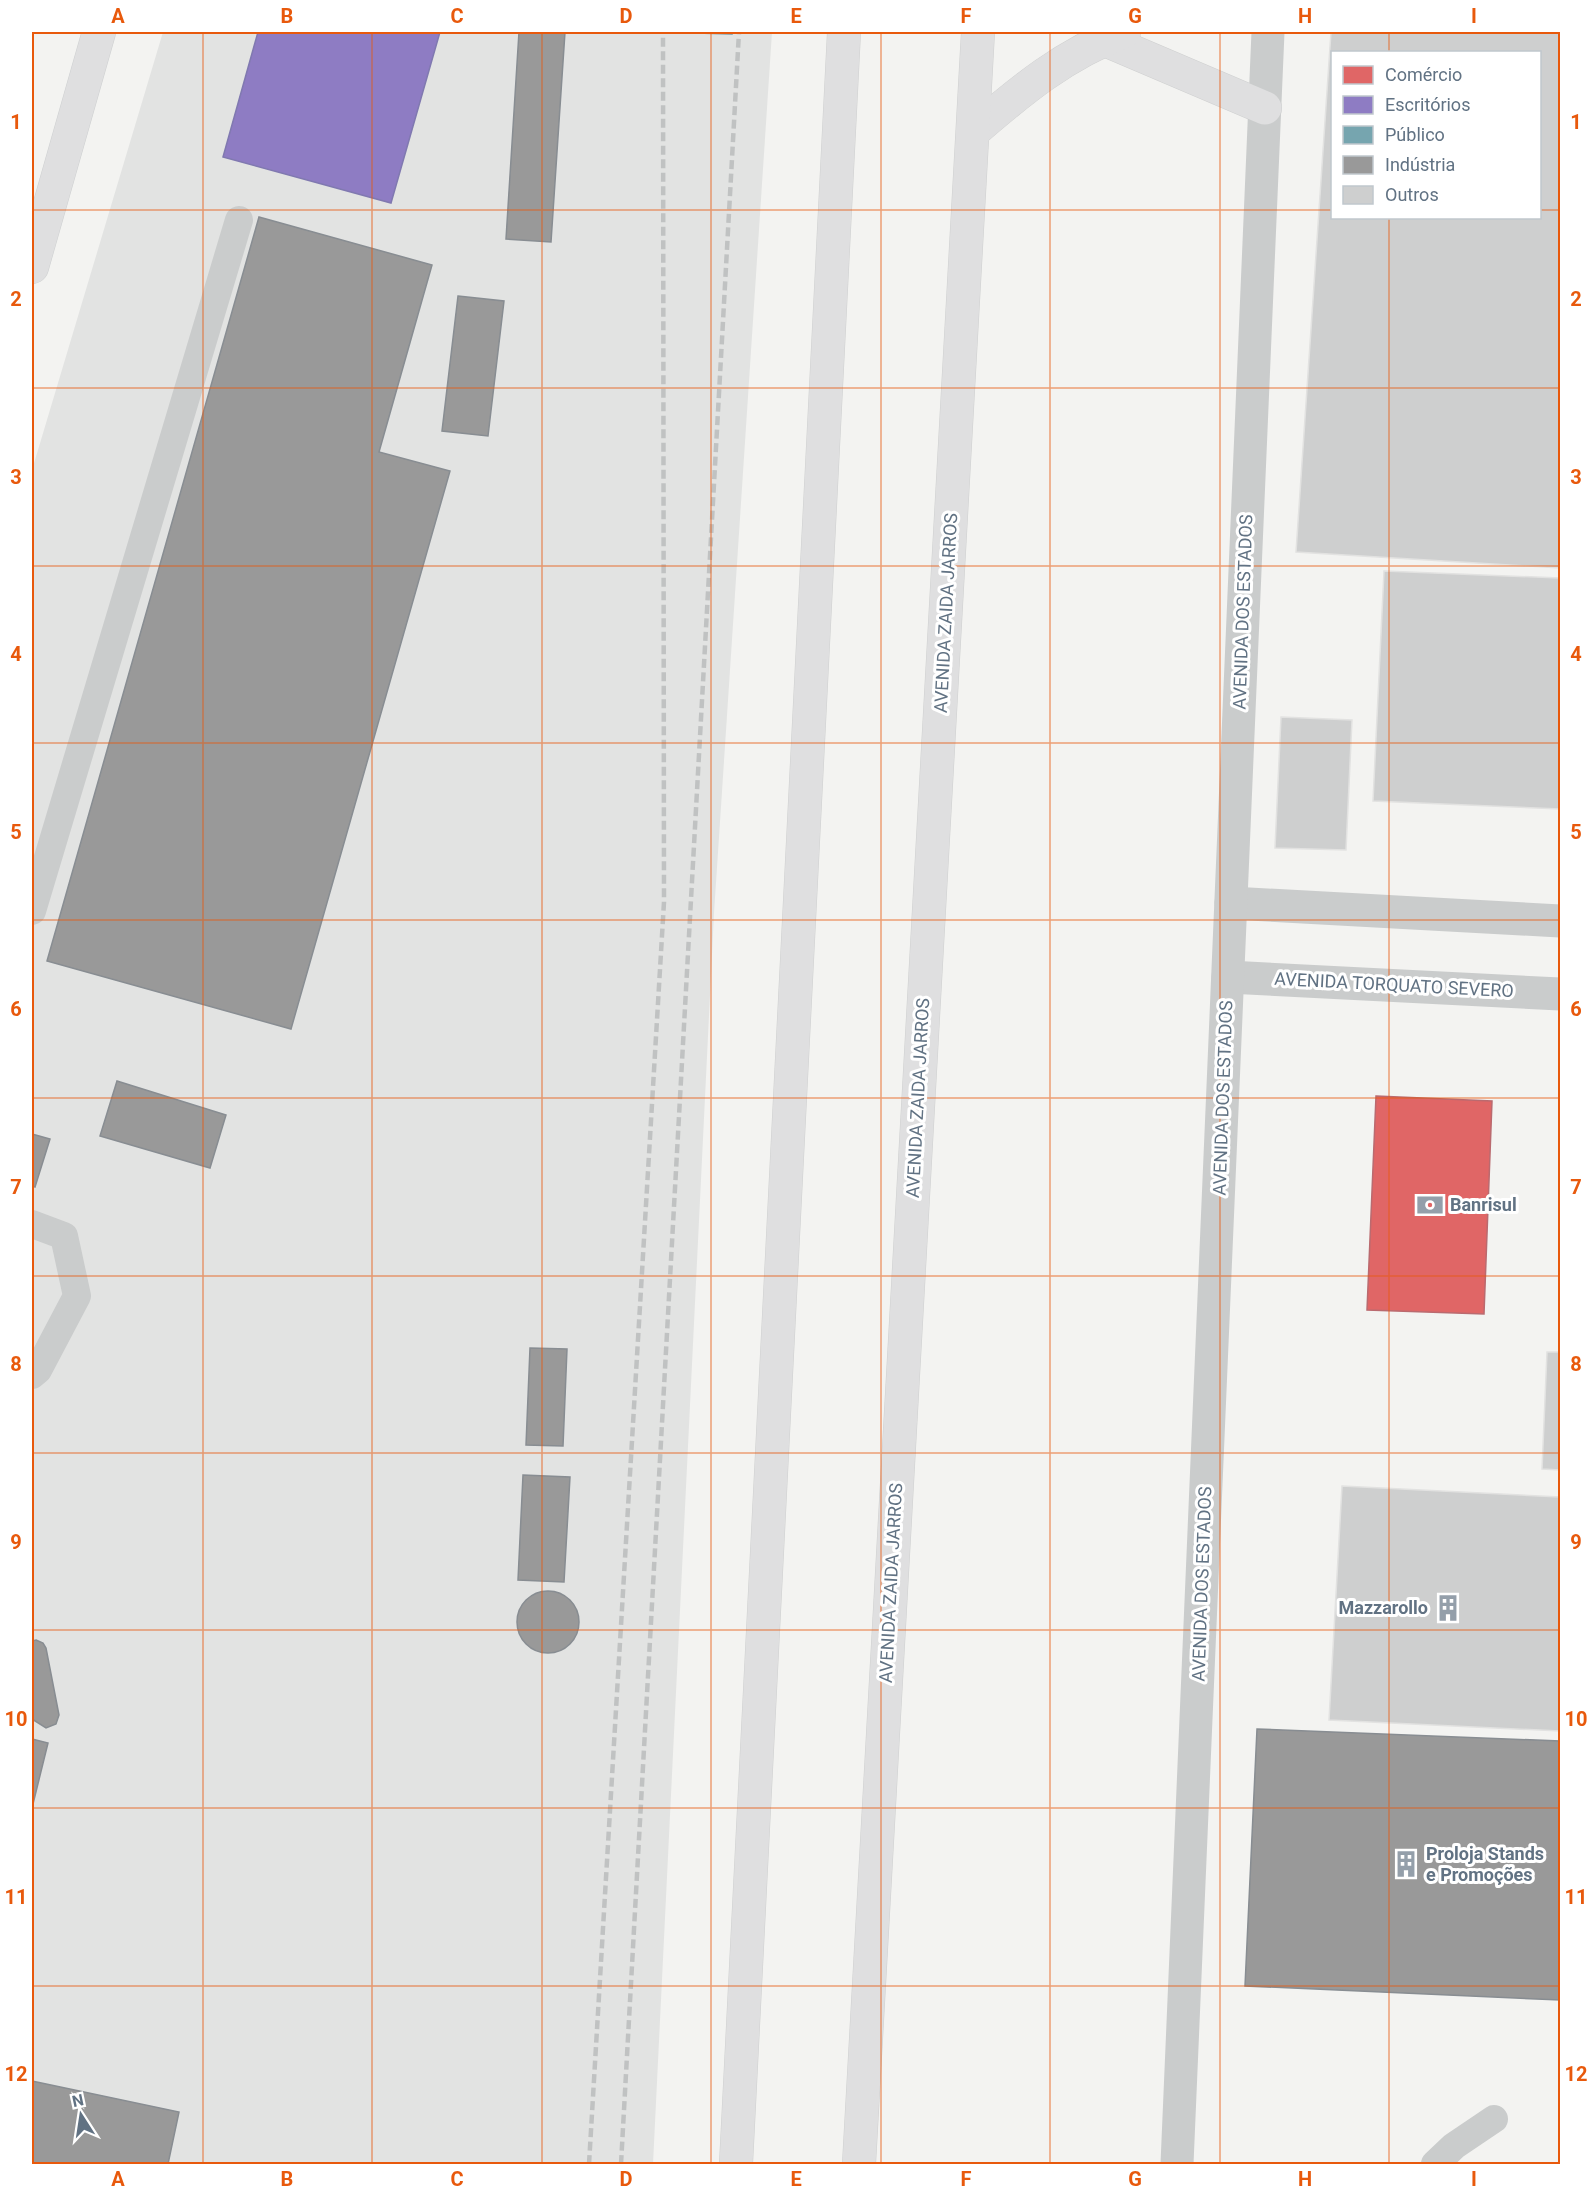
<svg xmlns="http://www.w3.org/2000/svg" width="1592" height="2196" font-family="Roboto,sans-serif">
	<rect width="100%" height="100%" fill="#f3f3f1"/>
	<path fill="#e2e3e2" d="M163 32H772L714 913 653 2164H32V470Z"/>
	<path fill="#e06666" stroke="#ba6a6f" stroke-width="1.5" d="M1376 1096 1492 1101 1484 1314 1367 1310Z"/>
	<path fill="#8e7cc3" stroke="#8079b0" stroke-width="1.5" d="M258 32H440L391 203 223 157Z"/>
	<path fill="#76a5af" stroke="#7096a2" stroke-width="1.5" d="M656 32H732V34Z"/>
	<g fill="#999" stroke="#888d92" stroke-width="1.5">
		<path d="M519 32H565L551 242 506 239Z"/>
		<path d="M259 217 432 265 379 452 450 471 291 1029 47 961Z"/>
		<path d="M458 296 504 301 488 436 442 431Z"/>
		<path d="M117 1081 226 1115 210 1168 100 1136Z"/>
		<path d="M32 1134 50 1139 35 1187 32 1186Z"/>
		<path d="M530 1348 567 1349 563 1446 526 1445Z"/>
		<path d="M523 1475 570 1477 564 1582 518 1580Z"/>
		<circle cx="548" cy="1622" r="31"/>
		<path d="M36 1640 43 1643 46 1648 59 1715 56 1724 46 1728 32 1719V1641Z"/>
		<path d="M1257 1729 1560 1741V2000L1245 1986Z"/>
		<path d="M32 1739 48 1743 32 1808Z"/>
		<path d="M32 2081 179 2112 168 2164H32Z"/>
	</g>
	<g fill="#cecfcf" stroke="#e2e2e1" stroke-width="1.5" fill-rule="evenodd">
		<path d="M1331 32H1560V568L1296 552ZM1332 52H1540V218H1332Z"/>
		<path d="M1384 571 1560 578V809L1373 801Z"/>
		<path d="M1281 717 1352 720 1346 850 1275 848Z"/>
		<path d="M1547 1352H1560V1470L1542 1469Z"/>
		<path d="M1342 1486 1560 1497V1731L1329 1720Z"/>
	</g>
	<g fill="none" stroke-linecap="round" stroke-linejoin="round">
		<defs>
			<path id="secondary" d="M32 267 99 32"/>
			<g id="motorway">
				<path d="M1103 39 1265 108"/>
				<path d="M974 131C1020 91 1066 53 1124 32"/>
				<path d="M736 2164 844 32"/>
				<path d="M859 2164 978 32"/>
			</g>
		</defs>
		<use href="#secondary" stroke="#ced0d1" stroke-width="34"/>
		<use href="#motorway" stroke="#cfd0d0" stroke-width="34"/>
		<g stroke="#cacccc" stroke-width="28">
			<path d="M32 911 239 220"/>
			<path d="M32 1224 64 1236 77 1296 38 1370 32 1375"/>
			<path d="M1435 2164 1454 2146 1494 2119"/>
		</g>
		<g stroke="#cacccc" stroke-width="33">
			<path d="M1231 903 1560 921"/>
			<path d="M1228 977 1560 994"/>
			<path d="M1177 2164 1268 32"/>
		</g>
		<use href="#secondary" stroke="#dfdfe0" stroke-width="33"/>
		<use href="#motorway" stroke="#dfdfe0" stroke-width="33"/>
		<g stroke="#c0c2c2" stroke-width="4.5" stroke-dasharray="9 4.5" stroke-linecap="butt">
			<path d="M589 2164 664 902 663 32"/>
			<path d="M621 2164 739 32"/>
		</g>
	</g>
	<path fill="none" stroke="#e8590c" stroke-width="1.5" stroke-opacity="0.55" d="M203 32V2164M372 32V2164M542 32V2164M711 32V2164M881 32V2164M1050 32V2164M1220 32V2164M1389 32V52M32 210H1332M1540 210H1560M1389 218V2164M32 388H1560M32 566H1560M32 743H1560M32 920H1560M32 1098H1560M32 1276H1560M32 1453H1560M32 1630H1560M32 1808H1560M32 1986H1560"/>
	<defs>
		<symbol id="bank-bare" viewBox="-9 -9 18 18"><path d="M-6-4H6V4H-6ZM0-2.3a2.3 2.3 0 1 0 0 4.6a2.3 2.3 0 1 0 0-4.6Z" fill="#949faa" stroke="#fff" stroke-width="2.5" paint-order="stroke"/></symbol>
		<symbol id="building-bare" viewBox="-9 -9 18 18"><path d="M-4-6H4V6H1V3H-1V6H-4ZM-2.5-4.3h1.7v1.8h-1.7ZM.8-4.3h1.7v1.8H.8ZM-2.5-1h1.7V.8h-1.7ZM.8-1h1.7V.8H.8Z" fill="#949faa" stroke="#fff" stroke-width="2.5" paint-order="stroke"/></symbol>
	</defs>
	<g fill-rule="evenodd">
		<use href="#bank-bare" x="1411" y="1186" width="38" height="38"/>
		<use href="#building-bare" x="1429" y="1589" width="38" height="38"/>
		<use href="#building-bare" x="1387" y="1845" width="38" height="38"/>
	</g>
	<g text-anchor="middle" stroke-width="6" stroke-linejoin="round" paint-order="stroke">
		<g font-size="18" fill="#617283" stroke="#fff">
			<text transform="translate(1243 612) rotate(-88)" y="6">AVENIDA DOS ESTADOS</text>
			<text transform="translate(946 613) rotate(-87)" y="6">AVENIDA ZAIDA JARROS</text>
			<text transform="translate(1394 985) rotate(3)" y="6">AVENIDA TORQUATO SEVERO</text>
			<text transform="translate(918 1098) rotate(-87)" y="6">AVENIDA ZAIDA JARROS</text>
			<text transform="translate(1223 1098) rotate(-88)" y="6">AVENIDA DOS ESTADOS</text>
			<text transform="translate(891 1583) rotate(-87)" y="6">AVENIDA ZAIDA JARROS</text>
			<text transform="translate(1202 1584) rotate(-88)" y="6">AVENIDA DOS ESTADOS</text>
		</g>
		<g font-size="18" font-weight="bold" fill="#617283" stroke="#fff" text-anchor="start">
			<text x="1450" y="1211">Banrisul</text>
			<text x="1428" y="1614" text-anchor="end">Mazzarollo</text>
			<text x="1426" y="1860">Proloja Stands<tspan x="1426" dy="21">e Promoções</tspan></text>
		</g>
	</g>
	<rect width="1592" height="2196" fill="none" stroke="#ffffff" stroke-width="66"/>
	<rect x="1331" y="51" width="210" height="168" fill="#ffffff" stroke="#c0c7cd" stroke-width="1.5"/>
	<rect x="1343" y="66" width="30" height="18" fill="#e06666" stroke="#c0c7cd" stroke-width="1.5"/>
	<text x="1385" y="81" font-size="18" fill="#617283">Comércio</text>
	<rect x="1343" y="96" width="30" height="18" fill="#8e7cc3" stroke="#c0c7cd" stroke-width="1.5"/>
	<text x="1385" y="111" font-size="18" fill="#617283">Escritórios</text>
	<rect x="1343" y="126" width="30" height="18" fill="#76a5af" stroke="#c0c7cd" stroke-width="1.5"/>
	<text x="1385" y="141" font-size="18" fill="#617283">Público</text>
	<rect x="1343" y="156" width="30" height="18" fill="#999999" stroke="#c0c7cd" stroke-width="1.5"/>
	<text x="1385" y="171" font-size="18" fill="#617283">Indústria</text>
	<rect x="1343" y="186" width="30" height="18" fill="#cecfcf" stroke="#c0c7cd" stroke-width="1.5"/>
	<text x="1385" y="201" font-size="18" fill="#617283">Outros</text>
	<g transform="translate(81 2115) rotate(348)" stroke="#ffffff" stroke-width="4.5" paint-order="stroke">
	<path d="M0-4.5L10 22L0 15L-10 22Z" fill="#617283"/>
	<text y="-9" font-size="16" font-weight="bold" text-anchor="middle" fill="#617283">N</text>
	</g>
	<rect x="33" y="33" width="1526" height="2130" fill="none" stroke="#e8590c" stroke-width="2"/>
	<g font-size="20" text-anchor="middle" font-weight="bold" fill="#e8590c">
		<text x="118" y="23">A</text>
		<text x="287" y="23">B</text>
		<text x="457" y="23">C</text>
		<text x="626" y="23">D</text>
		<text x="796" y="23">E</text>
		<text x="966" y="23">F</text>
		<text x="1135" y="23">G</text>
		<text x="1305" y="23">H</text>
		<text x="1474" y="23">I</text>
		<text x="16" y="129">1</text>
		<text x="1576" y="129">1</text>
		<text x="16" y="306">2</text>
		<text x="1576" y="306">2</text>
		<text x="16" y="484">3</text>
		<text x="1576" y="484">3</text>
		<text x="16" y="661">4</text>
		<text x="1576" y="661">4</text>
		<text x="16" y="839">5</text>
		<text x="1576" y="839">5</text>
		<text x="16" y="1016">6</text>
		<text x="1576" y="1016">6</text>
		<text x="16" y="1194">7</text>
		<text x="1576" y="1194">7</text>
		<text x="16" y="1371">8</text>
		<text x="1576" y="1371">8</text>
		<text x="16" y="1549">9</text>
		<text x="1576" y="1549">9</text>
		<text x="16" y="1726">10</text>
		<text x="1576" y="1726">10</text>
		<text x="16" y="1904">11</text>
		<text x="1576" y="1904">11</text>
		<text x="16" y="2081">12</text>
		<text x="1576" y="2081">12</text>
		<text x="118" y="2186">A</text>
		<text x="287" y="2186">B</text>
		<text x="457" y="2186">C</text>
		<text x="626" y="2186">D</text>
		<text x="796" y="2186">E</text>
		<text x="966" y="2186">F</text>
		<text x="1135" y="2186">G</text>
		<text x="1305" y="2186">H</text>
		<text x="1474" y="2186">I</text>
	</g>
</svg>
